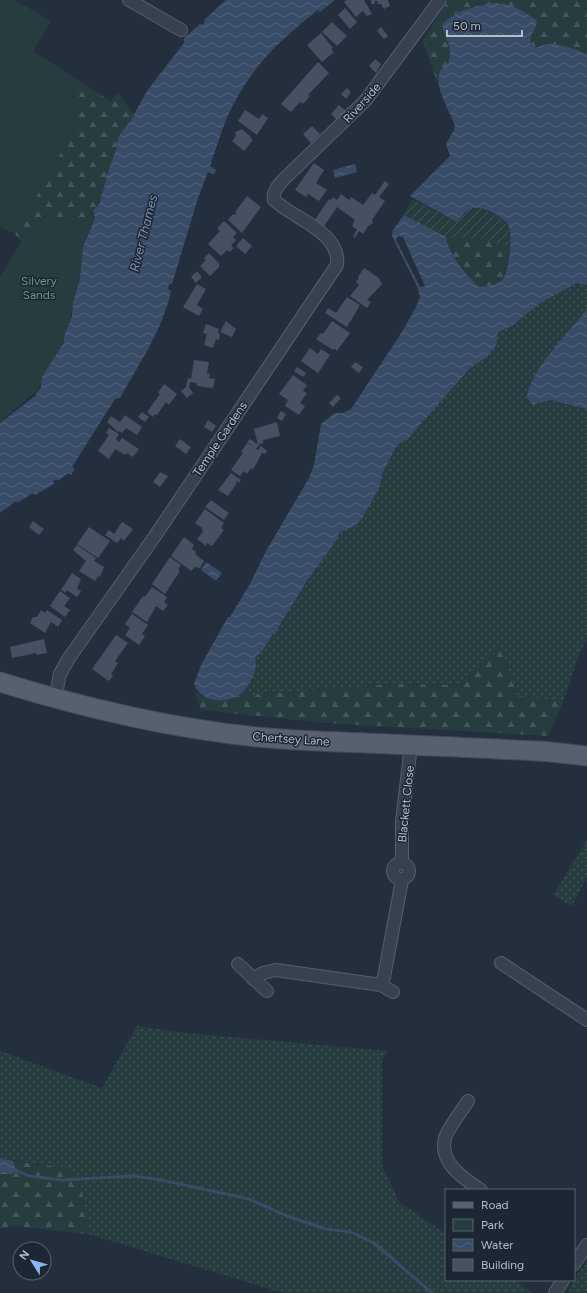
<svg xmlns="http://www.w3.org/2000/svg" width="587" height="1293" font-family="Figtree,sans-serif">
	<defs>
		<pattern id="grass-dots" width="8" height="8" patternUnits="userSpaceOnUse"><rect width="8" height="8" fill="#263c3f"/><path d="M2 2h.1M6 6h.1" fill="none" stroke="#435659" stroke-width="1.8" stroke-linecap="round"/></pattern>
		<pattern id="forest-firs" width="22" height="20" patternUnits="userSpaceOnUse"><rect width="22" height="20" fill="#263c3f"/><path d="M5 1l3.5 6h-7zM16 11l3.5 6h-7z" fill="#435659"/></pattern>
		<pattern id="garden-furrows" width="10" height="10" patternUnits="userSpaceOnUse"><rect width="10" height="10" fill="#263c3f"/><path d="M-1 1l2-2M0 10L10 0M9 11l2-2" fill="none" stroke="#435659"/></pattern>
		<pattern id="water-waves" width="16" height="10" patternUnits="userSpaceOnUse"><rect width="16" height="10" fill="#394c67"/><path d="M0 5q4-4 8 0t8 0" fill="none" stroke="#53647b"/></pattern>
	</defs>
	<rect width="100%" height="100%" fill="#242f3e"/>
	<g fill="url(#grass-dots)">
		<path d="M577 283 587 285V309C571 329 529 372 527 397L537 405 551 400 587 409V638L579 655 563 702 518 696 500 648 460 685 392 684 250 695 243 692C250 684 257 668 256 656L271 638 272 634 275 633 306 582 336 541 339 533 353 527 380 486 382 474 397 445 407 440 470 368 487 357 497 344V335L499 332 513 325 539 304Z"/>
		<path d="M587 840V877L572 906 553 895Z"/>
		<path d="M137 1026 185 1033 388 1051 382 1060V1166L399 1202 446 1234V1280H514L533 1293H283L88 1234 82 1189 59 1167 0 1158V1051L102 1088Z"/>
		<path d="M587 1262V1293H568L572 1283Z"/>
	</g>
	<g fill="url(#forest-firs)">
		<path d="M449 0H587V55L578 50 549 44 533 47C527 39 533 33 537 25L454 15 443 24 445 37 450 48V60L440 72 437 82 423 40Z"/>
		<path d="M75 78 110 101 118 93 134 114 100 203 80 224 45 215 21 242 15 234 77 124 72 101Z"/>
		<path d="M446 237 481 239 510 247C509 274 508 283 479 287 465 273 449 256 446 237Z"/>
		<path d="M500 648 518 696 563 702 548 736 324 723 201 710 195 694 197 692C209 704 230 702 243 692L250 695 392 684 460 685Z"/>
		<path d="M13 1161 59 1167 71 1166 82 1189 88 1234 14 1226 0 1229V1173L12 1174Z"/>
	</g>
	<g fill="#263c3f">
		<path d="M0 0H15L51 21 33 51 75 78 72 101 77 124 15 234 0 227Z"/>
		<path d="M99 206 83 247 80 278 67 333 37 391 0 422V277L21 242 45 215 80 224Z"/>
	</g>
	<path fill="url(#garden-furrows)" d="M412 199 457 222C461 217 466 210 473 208 478 207 483 210 488 212 509 220 510 226 510 247L481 239 446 237 404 215Z"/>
	<g fill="url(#water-waves)">
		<path d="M226 0H335L320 12 318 10C281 39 255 63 233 105 223 124 217 146 210 166L216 170 214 174 208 172 198 198 172 284H169L168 289 171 291C163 329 139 364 120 398L115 399 72 467 75 469 71 475 68 473 58 481 56 479 53 481 54 484 35 495 33 493 17 503 16 501 0 513V423L35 396 41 387 42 377 64 342V337L72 316 73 303 80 278 83 247 93 223 95 217 93 211 100 203 108 172 117 147 118 137 131 120 147 91 184 43V38L200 24 202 25 205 22 204 20Z"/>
		<path d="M492 3C513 4 521 9 537 21 537 31 525 37 533 47 539 48 544 44 549 44 561 44 577 49 587 55V285L577 283 539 304 513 325 499 332 497 335V344L487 357 470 368 407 440 397 445 382 474 380 486 362 519 353 527 339 533 336 541 306 582 275 633 272 634C270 641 265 647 261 652 259 654 257 655 256 656 255 658 256 661 256 663 256 671 252 679 248 686 236 705 202 706 194 684L201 665 228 617H230L251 582 266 551 309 478 314 465 321 424 335 413H343L351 409 402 332 416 307 420 297 417 286 392 236 393 230 404 215 446 237C449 256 465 273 479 287 486 286 497 285 502 280 510 272 513 235 508 225 504 217 482 206 473 208 466 210 461 217 457 222L410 196 450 156 446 144 454 130 455 125C450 112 433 84 440 72 446 62 450 65 450 51 450 42 442 34 443 24 456 10 474 7 492 3Z"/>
		<path d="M355 164 357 172 335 178 333 170Z"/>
		<path d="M587 309V409L551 400 533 405 527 397C529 372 571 329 587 309Z"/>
		<path d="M206 562 222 573 216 581 201 570Z"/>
		<path d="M0 1158 13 1161 16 1170 12 1174H0Z"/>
	</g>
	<path fill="#242f3e" d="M398 236 403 237 425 286 420 287 396 240Z"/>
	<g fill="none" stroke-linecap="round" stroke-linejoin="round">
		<path stroke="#394c67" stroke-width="3" d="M16 1170 29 1176 62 1180 134 1176 161 1180 249 1199 287 1216 326 1229 351 1232 374 1243 432 1293"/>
	</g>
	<g fill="#455162">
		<path d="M346 0H364L372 14 367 16 363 11 356 17 344 2Z"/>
		<path d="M371 0H388L390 6 384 9 381 4H377L378 1H375V4H371Z"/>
		<path d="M345 8 357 22 350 29 338 15Z"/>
		<path d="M332 22 347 36 337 46 322 32Z"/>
		<path d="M381 27 388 36 384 39 377 31Z"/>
		<path d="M321 33 333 48 331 49 334 52 322 62 307 45Z"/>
		<path d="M375 59 381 64 376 73 369 66Z"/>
		<path d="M318 62 329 73 308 95 310 96 303 104 300 102 291 112 281 104Z"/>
		<path d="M347 88 351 92 346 99 341 94Z"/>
		<path d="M339 105 346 111 337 120 331 114Z"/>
		<path d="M245 110 259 119 262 114 268 118 257 135 238 121Z"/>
		<path d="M312 126 320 134 311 143 303 134Z"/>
		<path d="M242 129 251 137 250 138 253 140 244 151 232 141 236 136 235 132Z"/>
		<path d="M314 163 324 170 316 183 327 190 319 201 308 194 306 197 295 190Z"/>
		<path d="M385 181 389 184 379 197 385 201 372 220 373 223 368 226 363 234 359 231 355 238 353 236 357 230 352 226 355 220 337 207 323 228 314 221 329 199 331 200 333 197 337 200 341 194 349 200 351 197 363 205 372 193 375 195Z"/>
		<path d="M247 196 261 207 242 233 228 220 233 214 234 215 237 213 235 212Z"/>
		<path d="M224 221 237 233 233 237 236 240 231 246 234 248 230 252 227 250 221 256 208 244 220 231 217 228Z"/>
		<path d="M243 238 252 246 245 254 236 246Z"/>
		<path d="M209 253 219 263V267L210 276 200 266 206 260 204 258Z"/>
		<path d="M364 268 379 278 382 284 367 300 371 302 367 308 350 296 359 285 356 282 359 278 358 277Z"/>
		<path d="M197 271 202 277 196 283 191 277Z"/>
		<path d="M197 284 206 289 197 305 203 309 199 316 183 307Z"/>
		<path d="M347 297 360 305 347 327 325 313 328 308 336 313Z"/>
		<path d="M226 321 236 329 232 337 220 332Z"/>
		<path d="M332 321 350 333 337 351 334 348 333 350 316 339 321 333 323 334Z"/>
		<path d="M206 324 219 329 218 333 220 334 219 340 216 339 213 348 204 345 207 334 203 333Z"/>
		<path d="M310 348 318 354 321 349 330 355 318 373 301 361Z"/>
		<path d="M194 360 209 362 207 373 210 374 209 378 215 379 213 388 197 386V383L190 382 189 387 193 393 187 398 181 391 186 387 188 378 191 379Z"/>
		<path d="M355 362 363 367 359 373 351 367Z"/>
		<path d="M297 367 306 373 303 377 294 371Z"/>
		<path d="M293 375 307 385 303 391 307 393 300 403 305 406 299 415 285 406 288 400 279 394Z"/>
		<path d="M164 384 177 394 169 405 166 402 157 415 155 414 153 417 147 412 160 394 158 393Z"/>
		<path d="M337 395 341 398 333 407 329 403Z"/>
		<path d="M281 411 286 414 282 421 277 418Z"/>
		<path d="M142 412 149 417 145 422 138 417Z"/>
		<path d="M125 415 142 427 137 435 126 428 122 433 119 431 118 432 107 422 111 416 120 422Z"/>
		<path d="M208 420 216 426 212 432 204 427Z"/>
		<path d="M277 422 280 436 263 440V443L258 445 254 429Z"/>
		<path d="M109 428 119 434 116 439 119 442 122 438 139 449 133 457 127 453 125 455 115 449 109 459 98 451 109 435 106 433Z"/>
		<path d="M180 439 191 447 186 454 175 446Z"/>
		<path d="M250 439 259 445 256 449 258 450 261 446 267 451 265 454 262 453 253 470 251 468 247 474 244 471 240 476 231 470 243 453 241 452 247 443 254 447 247 442Z"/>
		<path d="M160 472 168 476 160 487 153 482Z"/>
		<path d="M231 473 241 480 239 483 236 480 237 483 228 496 218 490Z"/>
		<path d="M211 500 229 513 224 520 205 507Z"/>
		<path d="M205 509 224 523 221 528 224 530 212 546 207 543 206 546 197 539 203 532 202 528 195 523Z"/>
		<path d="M33 521 44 529 39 535 29 527Z"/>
		<path d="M122 522 133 529 124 541 121 538 117 543 105 535 109 530 114 534Z"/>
		<path d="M89 527 110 541 98 558 77 544Z"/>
		<path d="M184 537 194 545 192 549 196 552 195 554 204 561 200 568 195 567 191 571 171 556Z"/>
		<path d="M77 545 96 558 94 561 104 567 100 577 98 576 95 581 79 571 86 561 73 550Z"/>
		<path d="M170 557 181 565 178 570 180 571 165 594 152 584Z"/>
		<path d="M72 573 81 579 77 589 81 591 77 597 67 590 66 593 61 590Z"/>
		<path d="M152 587 167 597 164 602 168 605 163 611 156 606 147 622 132 612 143 596 145 597Z"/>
		<path d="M60 591 70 598 64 606 70 610 65 617 50 606Z"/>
		<path d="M41 610 45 613 47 610 62 620 58 627 51 622 45 633 30 623 33 617H37Z"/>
		<path d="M132 614 148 625 142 634 145 636 139 645 125 635 130 628 125 624Z"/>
		<path d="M116 635 128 643 115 661 118 663 111 674 113 676 109 681 92 669Z"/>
		<path d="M44 639 47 653 37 655 36 653 12 658 10 647Z"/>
	</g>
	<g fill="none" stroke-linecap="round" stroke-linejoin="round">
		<defs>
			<g id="street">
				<path d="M129 0 181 30"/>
				<path d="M55 699 60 674 69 658 155 536 337 265C341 232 294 219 274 200 272 192 278 186 284 179L365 101 440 0"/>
				<circle cx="401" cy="871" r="8"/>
				<path d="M402 863V822L411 745"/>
				<path d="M501 963 587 1020"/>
				<path d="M238 964 267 991"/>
				<path d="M253 979 263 973 276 970 381 985 393 992"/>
				<path d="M381 985 384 977 402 880"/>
				<path d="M468 1101C463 1109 447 1130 445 1138 439 1163 463 1178 481 1190"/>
				<path d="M574 1264 587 1245"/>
				<path d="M555 1293 563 1280"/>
			</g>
			<path id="primary" d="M0 682C84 708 170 728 257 737 308 742 358 742 409 745 456 747 503 749 551 752L587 756"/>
		</defs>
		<use href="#street" stroke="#565f6c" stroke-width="14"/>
		<use href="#primary" stroke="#414a57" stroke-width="21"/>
		<use href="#street" stroke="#38414e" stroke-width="12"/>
		<use href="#primary" stroke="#56606e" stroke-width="19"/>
	</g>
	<g text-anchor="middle" stroke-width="3" stroke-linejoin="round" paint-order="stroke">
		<g font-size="12" fill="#b4bcc9" stroke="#1d2633">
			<text transform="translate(362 103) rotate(-48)" y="4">Riverside</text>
			<text transform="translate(220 439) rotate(-56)" y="4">Temple Gardens</text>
			<text transform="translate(291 739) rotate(4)" y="4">Chertsey Lane</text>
			<text transform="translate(406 804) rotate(-84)" y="4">Blackett Close</text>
		</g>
		<g font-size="12" fill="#6b9a76" stroke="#1d2633">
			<text x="39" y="285">Silvery<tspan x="39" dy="14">Sands</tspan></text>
		</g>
		<g font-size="13" font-style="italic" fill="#7c92b1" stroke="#1d2633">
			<text transform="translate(143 233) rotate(-76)" y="5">River Thames</text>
		</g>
	</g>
	<rect x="445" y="1189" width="130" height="92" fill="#1d2633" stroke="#59626f"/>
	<rect x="453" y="1202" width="20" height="6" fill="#56606e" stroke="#59626f"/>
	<text x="481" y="1209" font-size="12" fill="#b4bcc9">Road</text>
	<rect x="453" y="1219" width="20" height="12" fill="#263c3f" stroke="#59626f"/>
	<text x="481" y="1229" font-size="12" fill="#b4bcc9">Park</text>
	<rect x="453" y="1239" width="20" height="12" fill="url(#water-waves)" stroke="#59626f"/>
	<text x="481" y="1249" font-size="12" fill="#b4bcc9">Water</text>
	<rect x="453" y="1259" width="20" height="12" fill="#455162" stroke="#59626f"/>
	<text x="481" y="1269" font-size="12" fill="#b4bcc9">Building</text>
	<g transform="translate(32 1261) rotate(307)"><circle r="19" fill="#1d2633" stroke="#59626f"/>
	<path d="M0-3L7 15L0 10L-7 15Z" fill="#8ab4f8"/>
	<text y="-6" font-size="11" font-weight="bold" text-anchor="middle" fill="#b4bcc9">N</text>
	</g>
	<path d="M447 30v6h75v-6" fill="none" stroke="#b4bcc9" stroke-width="2"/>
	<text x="453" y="30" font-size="12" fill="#b4bcc9" stroke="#1d2633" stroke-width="3" paint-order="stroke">50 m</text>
</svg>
